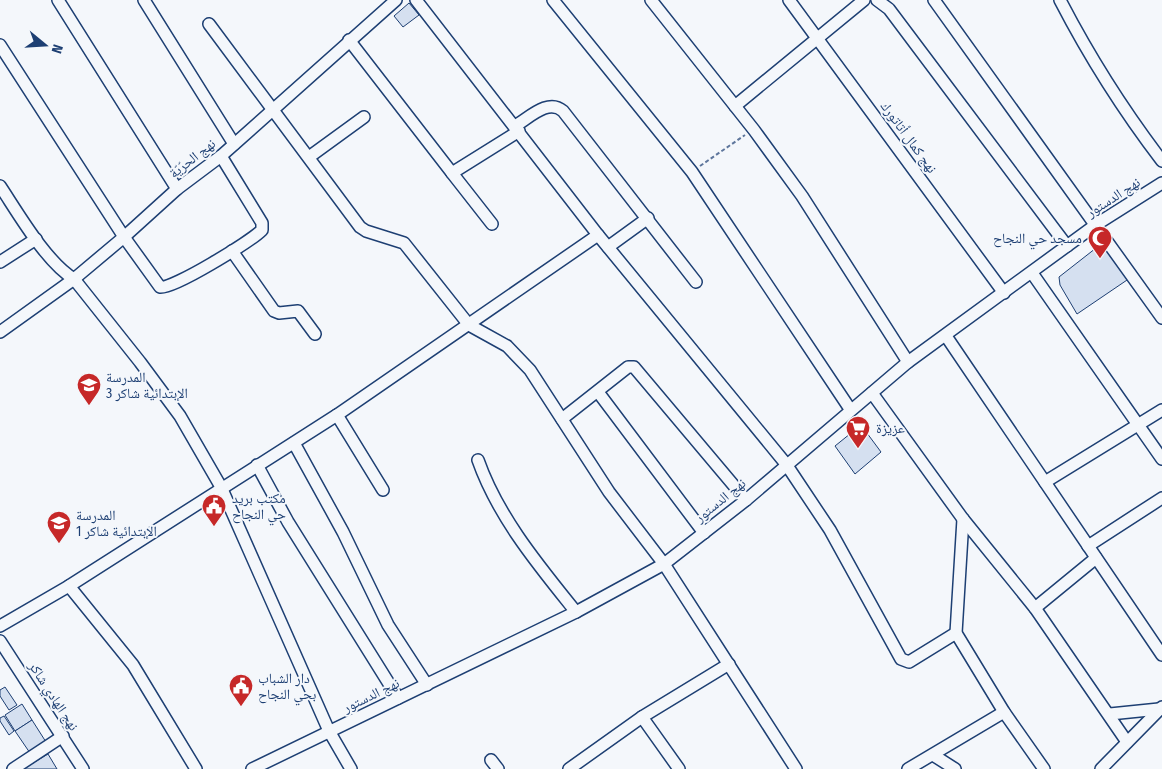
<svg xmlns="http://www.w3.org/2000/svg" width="1162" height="769" font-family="'Fira Sans Condensed','Noto Naskh Arabic',sans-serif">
	<rect width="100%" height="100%" fill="#f4f7fb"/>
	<g fill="#d5e0f0" stroke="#1d3f73">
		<path d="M409 3 419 15 403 27 394 16Z"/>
		<path d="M1105 241 1130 278 1077 314 1060 285 1059 277Z"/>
		<path d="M861 425 881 452 855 474 835 446Z"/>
		<path d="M5 687 17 705 9 710 0 696V690Z"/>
		<path d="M22 704 32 720 15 731 5 715Z"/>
		<path d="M4 716 14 731 9 735 0 721V718Z"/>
		<path d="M32 720 46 742 30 753 15 731Z"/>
		<path d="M48 754 57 769H23Z"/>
	</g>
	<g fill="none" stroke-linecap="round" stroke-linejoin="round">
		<defs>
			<g id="minor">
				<path d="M58 0 177 189"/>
				<path d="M144 0 234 144"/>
				<path d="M416 0 598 235 786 464 830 530 901 659 909 662 956 633"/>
				<path d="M553 0 692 172 850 409"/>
				<path d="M651 0 754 130 802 196 908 362"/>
				<path d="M789 0 1004 293"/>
				<path d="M877 0 889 9 1067 246"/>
				<path d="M934 0 1162 318"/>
				<path d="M1060 0C1089 56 1123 110 1162 161"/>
				<path d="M209 24 360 227 366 231 404 243 469 325 507 346 530 370 609 492 664 564 796 769"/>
				<path d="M349 40 452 173"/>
				<path d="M0 45 124 237 160 287C172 290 251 241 262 230V223L221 156"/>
				<path d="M735 106 864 0"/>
				<path d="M515 126C529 118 548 98 563 111L696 282"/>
				<path d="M309 157 364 117"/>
				<path d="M0 186C18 213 46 262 74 279L140 362 180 416 221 487 329 731 351 769"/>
				<path d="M492 224 452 173 519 131"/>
				<path d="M608 247 648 218"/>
				<path d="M232 251 274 311 279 313 298 311 315 334"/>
				<path d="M0 262 36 239"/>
				<path d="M1032 273 1162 459"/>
				<path d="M0 332 74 279 124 237 177 189 221 156 396 0"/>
				<path d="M946 336 1162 655"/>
				<path d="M598 392 704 533"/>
				<path d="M872 393 963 519 1035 608 1127 742"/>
				<path d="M337 415 383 490"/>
				<path d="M562 419 628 367H634L746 500"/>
				<path d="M294 443 343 532 388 625 427 685"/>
				<path d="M478 460C498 517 539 566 576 612"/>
				<path d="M257 465 288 522 398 698"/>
				<path d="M1045 482 1162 410"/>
				<path d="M963 519 956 633 1004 712 1044 769"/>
				<path d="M1088 546 1162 498"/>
				<path d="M69 586 133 665 196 769"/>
				<path d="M1035 608 1096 558"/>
				<path d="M0 626 69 586 337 415 598 235"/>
				<path d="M0 641 83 769"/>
				<path d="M1110 714 1159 709"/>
				<path d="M642 717 679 769"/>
				<path d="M933 755 955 769"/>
				<path d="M491 760 498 769"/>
				<path d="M13 769 63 736"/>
				<path d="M252 769 576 612 664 564 746 500 908 362 1097 224 1162 183"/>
				<path d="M569 769 642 717 729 664"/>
				<path d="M908 769 1004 712"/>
				<path d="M1101 769 1162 707"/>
			</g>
		</defs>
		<use href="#minor" stroke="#1d3f73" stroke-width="14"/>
		<path stroke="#5e769c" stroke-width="2" stroke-dasharray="4 2.5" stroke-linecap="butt" d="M700 166 745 135"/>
		<use href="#minor" stroke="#f4f7fb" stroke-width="11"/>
	</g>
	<defs>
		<symbol id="mosque-pin" viewBox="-11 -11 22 30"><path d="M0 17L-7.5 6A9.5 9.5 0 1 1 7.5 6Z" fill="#c62828" stroke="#f4f7fb"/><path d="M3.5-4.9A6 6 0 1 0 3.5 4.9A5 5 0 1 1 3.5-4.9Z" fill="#fff"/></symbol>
		<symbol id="school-pin" viewBox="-11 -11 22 30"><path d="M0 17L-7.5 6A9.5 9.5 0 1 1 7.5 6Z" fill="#c62828" stroke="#f4f7fb"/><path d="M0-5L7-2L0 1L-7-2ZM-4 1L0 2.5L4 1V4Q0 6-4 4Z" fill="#fff"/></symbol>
		<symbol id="supermarket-pin" viewBox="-11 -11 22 30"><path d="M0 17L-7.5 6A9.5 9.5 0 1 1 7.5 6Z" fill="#c62828" stroke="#f4f7fb"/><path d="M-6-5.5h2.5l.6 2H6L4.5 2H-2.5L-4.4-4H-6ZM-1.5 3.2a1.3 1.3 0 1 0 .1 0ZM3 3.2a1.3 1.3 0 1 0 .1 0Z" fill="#fff"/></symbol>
		<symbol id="civic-pin" viewBox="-11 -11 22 30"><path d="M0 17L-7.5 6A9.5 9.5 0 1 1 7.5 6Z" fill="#c62828" stroke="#f4f7fb"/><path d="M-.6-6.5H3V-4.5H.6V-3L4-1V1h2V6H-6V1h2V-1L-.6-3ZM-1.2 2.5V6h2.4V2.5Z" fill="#fff"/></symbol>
	</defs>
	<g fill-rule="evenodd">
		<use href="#mosque-pin" x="1086" y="224" width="28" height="38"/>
		<use href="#school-pin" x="75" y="371" width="28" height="38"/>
		<use href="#supermarket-pin" x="844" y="414" width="28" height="38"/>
		<use href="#civic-pin" x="200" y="492" width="28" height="38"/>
		<use href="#school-pin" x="45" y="509" width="28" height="38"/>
		<use href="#civic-pin" x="227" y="672" width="28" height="38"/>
	</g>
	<g text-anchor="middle" stroke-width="4" stroke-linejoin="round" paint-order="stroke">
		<g font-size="14" fill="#1d3f73" stroke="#f4f7fb">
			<text transform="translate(909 137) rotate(54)" y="5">نهج كمال أتاتورك</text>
			<text transform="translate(192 158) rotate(-38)" y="5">نهج الحرّيّة</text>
			<text transform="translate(1113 197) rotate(-33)" y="5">نهج الدستور</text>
			<text transform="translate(720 500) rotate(-39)" y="5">نهج الدستور</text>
			<text transform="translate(371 695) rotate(-26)" y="5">نهج الدستور</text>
			<text transform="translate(54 696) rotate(57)" y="5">نهج الهادي شاكر</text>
		</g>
		<g font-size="14" fill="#1d3f73" stroke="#f4f7fb" text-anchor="start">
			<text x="1082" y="243" text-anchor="end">مسجد حي النجاح</text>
			<text x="106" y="382">المدرسة<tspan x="106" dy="16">الإبتدائية شاكر 3</tspan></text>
			<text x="876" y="433">عزيزة</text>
			<text x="232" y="503">مكتب بريد<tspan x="232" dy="16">حي النجاح</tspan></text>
			<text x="76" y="520">المدرسة<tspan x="76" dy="16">الإبتدائية شاكر 1</tspan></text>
			<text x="258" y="683">دار الشباب<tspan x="258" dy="16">بحي النجاح</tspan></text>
		</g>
	</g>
	<g transform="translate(45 45) rotate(108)" stroke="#f4f7fb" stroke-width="4" paint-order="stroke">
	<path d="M0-4L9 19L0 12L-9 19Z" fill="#1d3f73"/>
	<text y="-8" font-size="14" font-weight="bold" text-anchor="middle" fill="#1d3f73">N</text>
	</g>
</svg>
